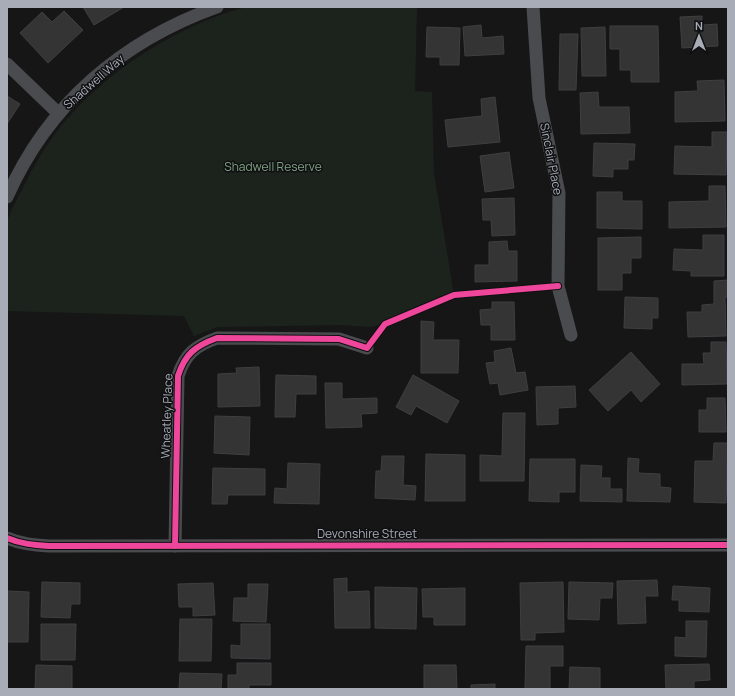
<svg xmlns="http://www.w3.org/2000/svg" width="735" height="696" font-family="Manrope,sans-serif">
	<rect width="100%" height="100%" fill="#161616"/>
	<path fill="#1c231d" d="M246 7H417L415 91 432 92 434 173 454 295 385 324 370 327 342 325 218 327 194 336 184 316 7 311C7 291 7 271 7 250 7 242 5 231 7 223 10 210 19 196 25 184 36 161 51 137 68 118 111 68 181 24 246 7Z"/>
	<g fill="#343435" stroke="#3e3f42">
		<path d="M83 7H124L94 25Z"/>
		<path d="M64 11 83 30 48 63 20 33 42 12 52 22Z"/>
		<path d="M702 16V25L717 24 718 46 682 48 680 17Z"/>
		<path d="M481 25 482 38 503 36 504 54 465 56 463 27Z"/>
		<path d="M610 26H658L659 82H631V70H620V49H610Z"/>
		<path d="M427 27 460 28 459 65H440V57H426Z"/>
		<path d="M605 27 606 76H582L581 28Z"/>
		<path d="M560 34H578L576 90H559Z"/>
		<path d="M724 80 725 121 675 122V92L698 91 697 81Z"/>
		<path d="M598 92 599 107H629L630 133 581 134 580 93Z"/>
		<path d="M7 96 20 104 7 124Z"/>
		<path d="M495 97 500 142 448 147 445 120 482 116 481 99Z"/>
		<path d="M712 132H727L726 175 674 174 675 146 712 147Z"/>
		<path d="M594 143 635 144 634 160H628V169H613V177L593 176Z"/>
		<path d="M509 152 514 188 485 192 480 156Z"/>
		<path d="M709 186H725L726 227 669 228V202L709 201Z"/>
		<path d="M597 192H622V201H642V229L597 228Z"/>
		<path d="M514 198 515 235 492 236 491 220H483L482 199Z"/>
		<path d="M703 235H724V276H691V271L673 270 674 249 703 250Z"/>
		<path d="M641 237V258H631V273H622V290H598V238Z"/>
		<path d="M507 241 508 251H517V281L475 282V265H489V242Z"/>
		<path d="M728 280V297H725L726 336 688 337 687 312H702V305L714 304V281Z"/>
		<path d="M625 297 658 298V318H652V329L624 328Z"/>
		<path d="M492 302H514L515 340H491V325H481L480 310 492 309Z"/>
		<path d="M421 321 434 322 433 340H459L458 373H421Z"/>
		<path d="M711 342H726L727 384 682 385V364H704L703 353H711Z"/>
		<path d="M511 348 516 373 525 372 528 390 500 395 498 383 490 384 486 363 495 362 494 351Z"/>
		<path d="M631 352 660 384 641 402 631 390 608 411 589 390Z"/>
		<path d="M259 367 260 406 218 407V374L237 373 236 368Z"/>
		<path d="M276 375 316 376V394H296L295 417H275Z"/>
		<path d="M413 375 459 401 447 423 416 406 411 415 396 407Z"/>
		<path d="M325 383H342V399L377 398V413L361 414 362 427 326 428Z"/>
		<path d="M575 386 576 407 558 408V424L537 425 536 387Z"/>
		<path d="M707 398H725L726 432H699V410H707Z"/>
		<path d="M503 413H525L524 481H480V455L502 456Z"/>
		<path d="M215 416 250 417 249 455 214 453Z"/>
		<path d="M714 443H728L726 503 694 502 695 461H713Z"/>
		<path d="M426 454 465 455V501H425Z"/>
		<path d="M382 456H404L403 485 416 486 415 500 375 498 376 471H381Z"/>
		<path d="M628 458 639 459 638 473 660 474V487L671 488 670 502 627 501Z"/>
		<path d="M530 459H575V492H559V502L529 501Z"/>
		<path d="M288 463 320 464 319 504 274 503 275 488 287 489Z"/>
		<path d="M581 465 602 466 601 478H610V489H622V502L580 501Z"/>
		<path d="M213 468 265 469V495H228L227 504H212Z"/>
		<path d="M347 578V592L369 591 370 628H335L334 579Z"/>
		<path d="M657 580 658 596H645L646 623 618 624 617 581Z"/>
		<path d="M42 582 80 583V604H71L70 618 41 617Z"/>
		<path d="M563 582 564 632 535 633V640H521L520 583Z"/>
		<path d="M569 582 613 583 612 598H600L599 620 568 619Z"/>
		<path d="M213 583 215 615 193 616V607H179L178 584Z"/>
		<path d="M248 584H268L266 622 233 621 234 598H248Z"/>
		<path d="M673 586 710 588 709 612 679 611V600H672Z"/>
		<path d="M375 587 417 588 416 629 375 628Z"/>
		<path d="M465 588V625H434V617H423L422 589Z"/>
		<path d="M7 591 29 592 28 642H7Z"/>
		<path d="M180 619H212L211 661H179Z"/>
		<path d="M686 621H707L706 657 675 656V637L686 638Z"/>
		<path d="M41 624H76L75 660H41Z"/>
		<path d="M241 624H270V659L231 658V645L241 646Z"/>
		<path d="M526 646H563V666H550V689H525Z"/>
		<path d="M237 663H271V685H249V689H228V675H237Z"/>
		<path d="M709 664 710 680 694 681V689H666L665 665Z"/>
		<path d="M36 665 72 666V689H35Z"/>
		<path d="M424 665H456L457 689H424Z"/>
		<path d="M570 667 600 668V689H569Z"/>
		<path d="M180 673 222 674 221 689H179Z"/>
		<path d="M495 684V689H471V685Z"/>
	</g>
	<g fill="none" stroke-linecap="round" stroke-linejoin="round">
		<g stroke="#4a4b4f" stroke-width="13">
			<path d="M533 7 539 98 559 193 558 286 571 335"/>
			<path d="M7 64 58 113"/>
			<path d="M7 197C48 104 122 41 217 7"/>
			<path d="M7 538C21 544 34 545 49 546L728 545"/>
			<path d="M175 546 178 376C185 354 195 346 217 338L339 339 367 348"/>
		</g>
		<defs>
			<g id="cycleway">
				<path d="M7 538C21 544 34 545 49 546L728 545"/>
				<path d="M175 546 178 376C185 354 195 346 217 338L339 339 367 348 385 324 454 295 558 286"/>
			</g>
		</defs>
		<use href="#cycleway" stroke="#101012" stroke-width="8"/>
		<use href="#cycleway" stroke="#ed469a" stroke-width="6"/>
	</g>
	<g text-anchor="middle" stroke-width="3" stroke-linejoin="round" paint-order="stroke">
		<g font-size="12" fill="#a7acb7" stroke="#101012">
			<text transform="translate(94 82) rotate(-41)" y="4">Shadwell Way</text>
			<text transform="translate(551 159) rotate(79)" y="4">Sinclair Place</text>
			<text transform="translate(167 416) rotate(-88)" y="4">Wheatley Place</text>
			<text x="367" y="538">Devonshire Street</text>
		</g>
		<g font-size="12" fill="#7ea281" stroke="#101012">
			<text x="273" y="171">Shadwell Reserve</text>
		</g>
	</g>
	<rect width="735" height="696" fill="none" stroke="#a7acb7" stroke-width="16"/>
	<g transform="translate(699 36)" stroke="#101012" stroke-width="3" paint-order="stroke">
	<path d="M0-3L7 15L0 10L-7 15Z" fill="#a7acb7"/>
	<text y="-6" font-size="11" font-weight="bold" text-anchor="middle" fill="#a7acb7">N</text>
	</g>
</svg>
